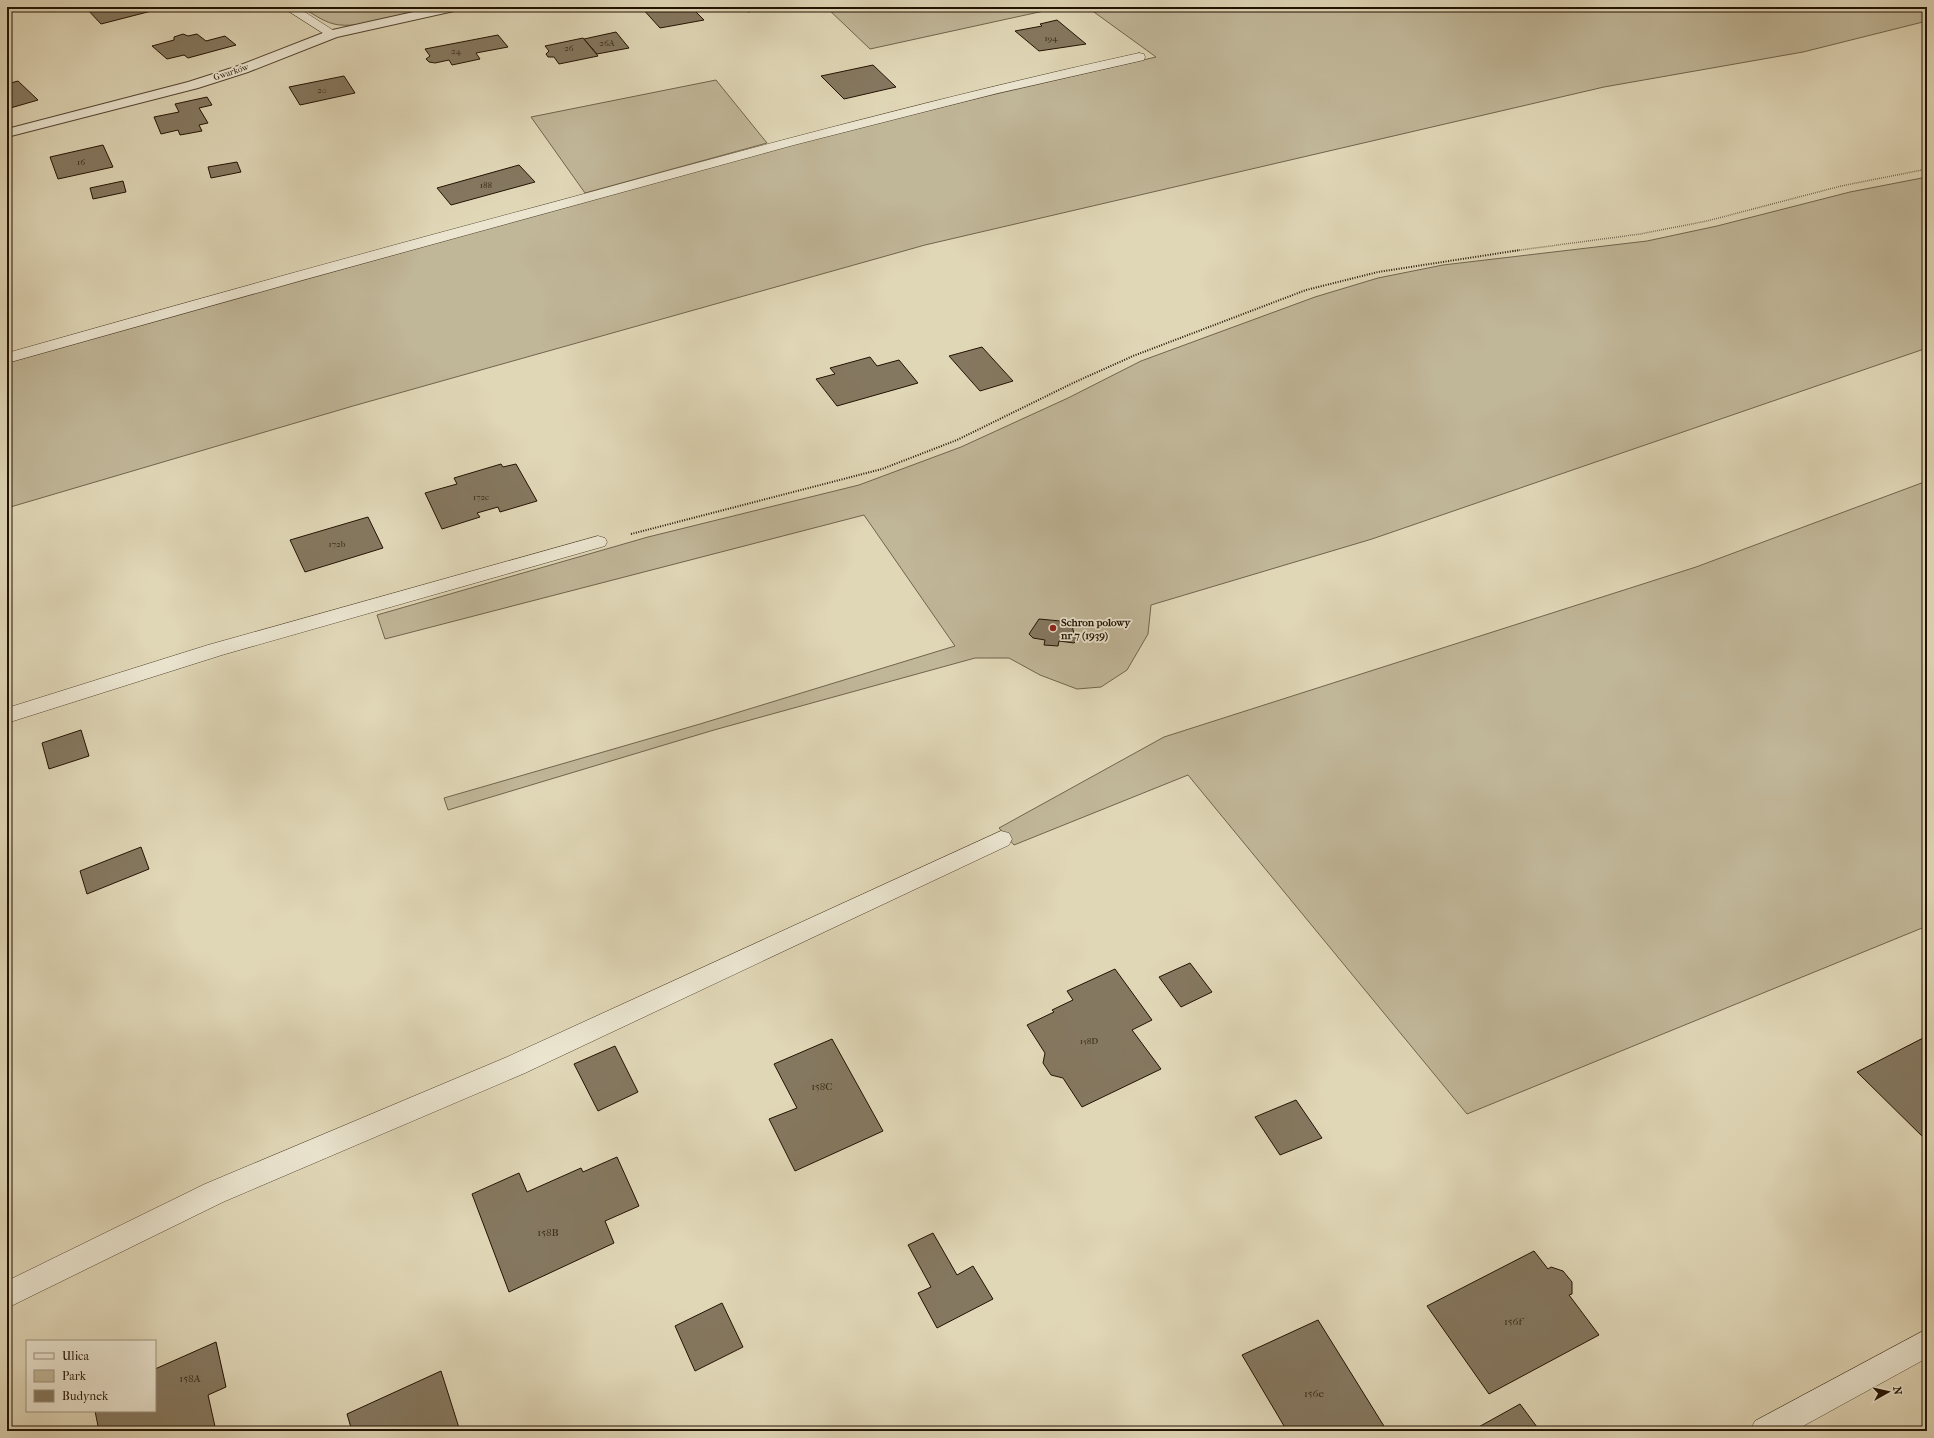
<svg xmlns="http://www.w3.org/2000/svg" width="1934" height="1438" font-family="'IM FELL French Canon',serif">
	<rect width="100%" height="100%" fill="#e0d7b7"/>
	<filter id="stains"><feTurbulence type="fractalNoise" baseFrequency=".005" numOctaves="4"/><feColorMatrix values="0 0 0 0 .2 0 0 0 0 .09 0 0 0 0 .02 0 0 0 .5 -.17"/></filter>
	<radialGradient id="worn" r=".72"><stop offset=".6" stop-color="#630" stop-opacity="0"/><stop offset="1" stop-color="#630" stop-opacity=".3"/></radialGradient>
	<g fill="#c0b698" stroke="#71644d">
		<path d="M301 7H441C416 13 357 30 334 24 322 21 312 13 301 7Z"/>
		<path d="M826 7H1062L870 49Z"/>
		<path d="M1087 7H1927V21L1803 52 1604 87 925 245 353 406 7 508V363L772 149 987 96 1156 57Z"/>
		<path d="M716 80 767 143 585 193 531 117Z"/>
		<path d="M1927 177V348L1372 539 1151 605 1148 634 1127 670 1101 687 1077 689 1040 675 1009 658H975L714 730 448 810 444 798 700 724 955 646 864 515 385 639 377 615 648 537 859 485 961 447 1068 398 1141 361 1315 297 1378 278 1443 265 1647 241 1717 226 1850 192Z"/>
		<path d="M1927 481V926L1467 1114 1188 775 1014 845 999 828 1164 737 1696 567Z"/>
	</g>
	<g fill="#857860" stroke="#221202">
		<path d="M89 7H167L101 24 86 8Z"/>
		<path d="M641 7H691L704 20 660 28Z"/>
		<path d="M742 7H765L767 8 748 12Z"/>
		<path d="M1057 20 1086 44 1039 51 1015 31 1042 26 1040 24Z"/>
		<path d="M616 32 629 48 597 54 584 39Z"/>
		<path d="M183 34 188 36 197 34 206 41 225 36 236 45 188 58 184 55 167 59 152 46 174 40V37Z"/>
		<path d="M498 35 508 47 476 53 480 59 452 65 449 60 435 63 429 62 426 59 430 56 425 49Z"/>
		<path d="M583 38 598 56 559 64 554 57H548L546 54 549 51 545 46Z"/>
		<path d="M873 65 896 87 844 99 821 76Z"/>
		<path d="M344 76 355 93 300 105 289 87Z"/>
		<path d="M18 81 38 100 7 109V84Z"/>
		<path d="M207 97 212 105 199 108 208 123 199 125 202 131 180 135 178 130 161 134 154 117 179 112 175 104Z"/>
		<path d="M103 145 113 167 58 179 50 157Z"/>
		<path d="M237 162 241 172 211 178 208 167Z"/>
		<path d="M519 165 535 182 451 205 437 188Z"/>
		<path d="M123 181 126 192 93 199 90 188Z"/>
		<path d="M982 347 1013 381 980 391 949 356Z"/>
		<path d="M870 357 877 366 899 360 918 383 837 406 816 379 835 374 830 368Z"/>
		<path d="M501 464 503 467 516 464 537 501 500 512 498 507 477 513 480 517 442 529 425 493 457 484 454 478Z"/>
		<path d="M368 517 383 548 305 572 290 540Z"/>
		<path d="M1039 619 1071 622 1076 641 1074 643 1059 641 1058 646 1044 645 1045 640 1033 638 1029 634Z"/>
		<path d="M81 730 89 756 49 769 42 743Z"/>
		<path d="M141 847 149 869 87 894 80 871Z"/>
		<path d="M1190 963 1212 992 1181 1007 1159 977Z"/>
		<path d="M1115 969 1152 1020 1132 1030 1161 1069 1082 1107 1063 1078 1051 1075 1043 1063 1045 1053 1027 1025 1054 1012 1052 1010 1073 1000 1067 991Z"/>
		<path d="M1927 1036V1141L1857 1072Z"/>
		<path d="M832 1039 883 1131 795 1171 769 1119 797 1108 774 1064Z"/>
		<path d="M615 1046 638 1092 598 1111 574 1064Z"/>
		<path d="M1296 1100 1322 1138 1280 1155 1255 1117Z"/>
		<path d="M617 1157 639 1206 605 1221 614 1243 509 1292 472 1194 519 1173 527 1192 581 1168 583 1172Z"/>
		<path d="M933 1233 957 1275 973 1266 993 1299 937 1328 918 1293 931 1287 908 1245Z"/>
		<path d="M1534 1251 1548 1269 1551 1267 1563 1271 1572 1282V1294L1569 1295 1599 1335 1489 1394 1427 1306Z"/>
		<path d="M722 1303 743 1347 695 1371 675 1326Z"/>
		<path d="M1318 1320 1387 1431H1287L1242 1355Z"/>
		<path d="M216 1342 226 1387 208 1395 216 1431H99L95 1411H155V1369Z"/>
		<path d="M441 1371 460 1431H352L347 1414Z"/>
		<path d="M1520 1404 1540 1431H1476L1475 1429Z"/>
	</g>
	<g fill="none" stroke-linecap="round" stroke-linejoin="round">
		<defs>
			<g id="service">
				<path d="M282 7H297L339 34 337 37H329Z"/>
				<path d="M1139 53 1144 54 1145 57 1144 60 998 93 794 145 299 281 7 363V353C194 300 381 248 569 198 758 146 947 95 1139 53Z"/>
				<path d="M598 536 605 538 607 542 605 546 222 655 7 723V708L208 645Z"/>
				<path d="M1001 831 1009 833 1012 839 1009 845 525 1073 223 1202 7 1308V1281L205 1184 507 1057Z"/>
				<path d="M1927 1329V1358L1794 1431H1750L1755 1421Z"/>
			</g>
			<path id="minor" d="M436 7H460L459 10 454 11 337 37 248 72 198 88 7 137V129L188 82 238 66 328 31Z"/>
		</defs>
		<use href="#service" stroke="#52432f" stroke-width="1"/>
		<use href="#minor" stroke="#52432f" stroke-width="2"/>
		<path stroke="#221202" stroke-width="1.5" stroke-dasharray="0.5 1.5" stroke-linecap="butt" d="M1513 251 1640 234 1707 221 1841 186 1927 169"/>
		<path stroke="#221202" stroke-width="2" stroke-dasharray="1 1.5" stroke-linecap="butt" d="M631 534 882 469 957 440 1073 383 1133 356 1306 290 1378 272 1520 250"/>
		<use href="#service" fill="#ebe5d0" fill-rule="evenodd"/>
		<use href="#minor" fill="#ebe5d0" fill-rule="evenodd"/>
	</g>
	<circle fill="#8f2418" stroke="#ebe5d0" stroke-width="1.5" cx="1053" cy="628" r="4"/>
	<g text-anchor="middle" stroke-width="3.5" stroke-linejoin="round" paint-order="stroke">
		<g font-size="9" fill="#3b2c1a">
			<text x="1051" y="41">194</text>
			<text x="607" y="46">26A</text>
			<text x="569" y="51">26</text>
			<text x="456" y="54">24</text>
			<text x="322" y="93">20</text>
			<text x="81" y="165">16</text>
			<text x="486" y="188">188</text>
			<text x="481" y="500">172c</text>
			<text x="337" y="547">172b</text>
			<text x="1089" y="1044">158D</text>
		</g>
		<g font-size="9" fill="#221202" stroke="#ebe5d0">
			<text transform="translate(231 72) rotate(-18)" y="3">Gwarków</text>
		</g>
		<g font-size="11" font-weight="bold" fill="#221202" stroke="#ebe5d0" text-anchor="start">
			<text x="1061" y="626">Schron polowy<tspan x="1061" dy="13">nr 7 (1939)</tspan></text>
		</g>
		<g font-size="11" fill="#3b2c1a">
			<text x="822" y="1090">158C</text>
			<text x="548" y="1236">158B</text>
			<text x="1513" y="1325">156f</text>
			<text x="190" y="1382">158A</text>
			<text x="1314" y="1397">156e</text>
		</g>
	</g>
	<rect width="1934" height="1438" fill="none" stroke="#e0d7b7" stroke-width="24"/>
	<rect x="8" y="8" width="1918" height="1422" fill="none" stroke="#221202" stroke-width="2"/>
	<rect x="12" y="12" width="1910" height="1414" fill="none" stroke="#221202"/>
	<rect x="26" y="1340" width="130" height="72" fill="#ebe5d0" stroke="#9b917e"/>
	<rect x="34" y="1353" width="20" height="6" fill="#ebe5d0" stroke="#9b917e"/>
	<text x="62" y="1360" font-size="12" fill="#221202">Ulica</text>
	<rect x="34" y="1370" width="20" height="12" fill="#c0b698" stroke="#9b917e"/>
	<text x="62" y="1380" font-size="12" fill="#221202">Park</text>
	<rect x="34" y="1390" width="20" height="12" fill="#857860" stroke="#9b917e"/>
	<text x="62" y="1400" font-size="12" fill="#221202">Budynek</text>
	<g transform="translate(1888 1392) rotate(82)" stroke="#ebe5d0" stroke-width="3" paint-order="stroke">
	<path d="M0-3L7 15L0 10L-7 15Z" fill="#221202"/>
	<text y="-6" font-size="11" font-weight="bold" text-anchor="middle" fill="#221202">N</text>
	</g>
	<rect width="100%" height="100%" filter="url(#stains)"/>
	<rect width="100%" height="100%" fill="url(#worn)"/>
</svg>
